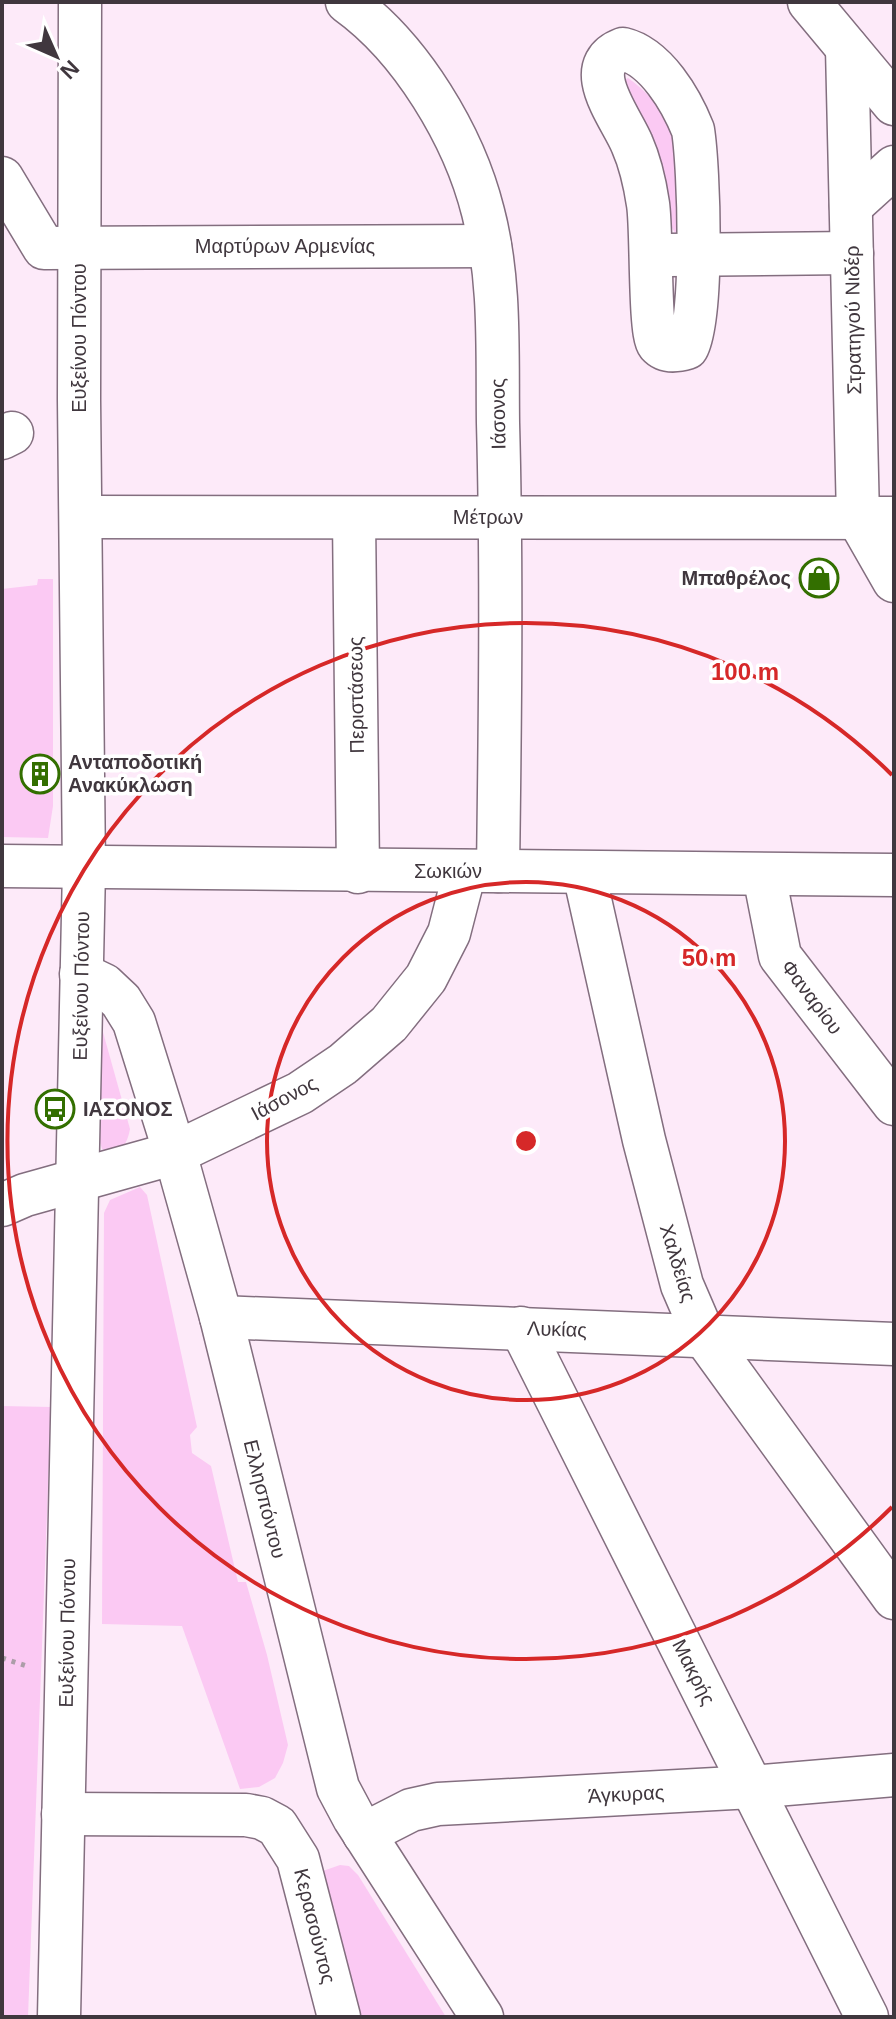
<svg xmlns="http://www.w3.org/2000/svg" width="896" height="2019" font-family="Arial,sans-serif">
	<rect width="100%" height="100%" fill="#fdeaf9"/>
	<g fill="#fbc9f3">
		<path d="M628 78C647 91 664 111 675 132L682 235 676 234 672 228 657 167 621 82Z"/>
		<path d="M38 579H53V806L48 838 2 837V589L37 585Z"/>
		<path d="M101 1025 130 1129C127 1145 120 1157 102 1149L99 1139Z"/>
		<path d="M140 1187 147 1195 197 1427 190 1435 192 1453 211 1466 238 1582H246L267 1655 288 1745 283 1763 275 1778 259 1787 240 1789 182 1626 102 1624 104 1213 110 1200Z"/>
		<path d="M2 1406 51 1407 28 2017H2Z"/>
		<path d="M340 1865 349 1866 358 1875 446 2017H352L320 1872Z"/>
	</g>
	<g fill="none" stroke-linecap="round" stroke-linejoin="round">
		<defs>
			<g id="minor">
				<path d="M347 2C411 48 464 136 483 212 501 280 497 353 498 423 502 572 500 722 498 871"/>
				<path d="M809 2 894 104"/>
				<path d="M847 48 858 518 894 581"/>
				<path d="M623 49C656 57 681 100 693 130 699 168 704 318 687 348 677 351 666 353 658 344 649 333 652 228 648 204 645 184 640 162 632 144 621 117 578 66 623 49Z"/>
				<path d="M2 178 44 248 490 246"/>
				<path d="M851 206 894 167"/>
				<path d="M669 255 852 253"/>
				<path d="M2 438 12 433"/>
				<path d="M81 517 894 518"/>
				<path d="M354 518 358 872"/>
				<path d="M2 866 894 875"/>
				<path d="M584 873 644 1140 682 1285 704 1336 894 1598"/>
				<path d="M764 875 780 956 894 1104"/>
				<path d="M81 974 104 985 121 1001 134 1022 175 1153 221 1317 338 1788 354 1818 482 2017"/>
				<path d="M2 1205 25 1195 175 1153 300 1093 343 1064 389 1024 426 978 449 933 465 871"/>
				<path d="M221 1317 894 1344"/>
				<path d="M521 1328 867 2017"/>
				<path d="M63 1814 246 1815 262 1818 277 1826 298 1859 339 2017"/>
				<path d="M364 1834 411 1810 438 1804 752 1787 894 1775"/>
				<path d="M59 2017 84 869 79 400 80 2"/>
			</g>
		</defs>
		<use href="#minor" stroke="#836e7f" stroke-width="45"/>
		<path stroke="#ac9da8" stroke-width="5" stroke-dasharray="4 6" stroke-linecap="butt" d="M2 1658 30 1667"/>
		<use href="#minor" stroke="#fff" stroke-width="42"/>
	</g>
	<g fill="none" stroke="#d62828" stroke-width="4">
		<circle cx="526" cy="1141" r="259"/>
		<path d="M892 1507A518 518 0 1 1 892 775"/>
	</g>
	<defs>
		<symbol id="shop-ring" viewBox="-11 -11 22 22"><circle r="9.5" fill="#fff" stroke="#336f00" stroke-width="1.5"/><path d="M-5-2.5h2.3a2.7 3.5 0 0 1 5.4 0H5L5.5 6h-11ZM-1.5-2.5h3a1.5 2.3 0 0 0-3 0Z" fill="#336f00"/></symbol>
		<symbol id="building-ring" viewBox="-11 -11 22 22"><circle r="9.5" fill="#fff" stroke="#336f00" stroke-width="1.5"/><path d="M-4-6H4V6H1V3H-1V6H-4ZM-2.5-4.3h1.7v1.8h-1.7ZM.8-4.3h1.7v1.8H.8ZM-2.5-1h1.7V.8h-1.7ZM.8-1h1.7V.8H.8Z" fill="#336f00"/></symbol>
		<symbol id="bus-ring" viewBox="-11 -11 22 22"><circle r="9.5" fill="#fff" stroke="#336f00" stroke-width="1.5"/><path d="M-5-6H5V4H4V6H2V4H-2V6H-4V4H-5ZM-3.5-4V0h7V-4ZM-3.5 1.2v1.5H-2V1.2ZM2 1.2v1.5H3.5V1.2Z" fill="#336f00"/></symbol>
	</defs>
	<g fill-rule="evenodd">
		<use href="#shop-ring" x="797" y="556" width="44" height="44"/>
		<use href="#building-ring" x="18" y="752" width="44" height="44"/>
		<use href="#bus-ring" x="33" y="1087" width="44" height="44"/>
	</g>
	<g text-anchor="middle" stroke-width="7" stroke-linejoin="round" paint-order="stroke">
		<g font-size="20" fill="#40373e" stroke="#fff">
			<text x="285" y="253">Μαρτύρων Αρμενίας</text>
			<text transform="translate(853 320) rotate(-91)" y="7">Στρατηγού Νιδέρ</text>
			<text transform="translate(79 338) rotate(-90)" y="7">Ευξείνου Πόντου</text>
			<text transform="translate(498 414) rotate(-91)" y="7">Ιάσονος</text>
			<text x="488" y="524">Μέτρων</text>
			<text transform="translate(356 695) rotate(-91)" y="7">Περιστάσεως</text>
			<text x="448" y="878">Σωκιών</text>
			<text transform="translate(81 986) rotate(-89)" y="7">Ευξείνου Πόντου</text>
			<text transform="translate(812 997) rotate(53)" y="7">Φαναρίου</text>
			<text transform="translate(284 1098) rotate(-28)" y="7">Ιάσονος</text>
			<text transform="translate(678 1263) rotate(73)" y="7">Χαλδείας</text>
			<text transform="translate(557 1329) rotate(2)" y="7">Λυκίας</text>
			<text transform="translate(265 1499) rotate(76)" y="7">Ελλησπόντου</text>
			<text transform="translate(67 1633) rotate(-89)" y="7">Ευξείνου Πόντου</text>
			<text transform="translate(694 1672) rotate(63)" y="7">Μακρής</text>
			<text transform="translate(626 1794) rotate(-3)" y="7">Άγκυρας</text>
			<text transform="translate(315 1926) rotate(76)" y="7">Κερασούντος</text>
		</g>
		<g font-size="20" font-weight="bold" fill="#40373e" stroke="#fff" text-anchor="start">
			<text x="791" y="585" text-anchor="end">Μπαθρέλος</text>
			<text x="68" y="769">Ανταποδοτική<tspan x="68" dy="23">Ανακύκλωση</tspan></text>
			<text x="83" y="1116">ΙΑΣΟΝΟΣ</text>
		</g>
	</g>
	<circle cx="526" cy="1141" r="12" fill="#d62828" stroke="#fff" stroke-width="4"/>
	<g font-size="24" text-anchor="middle" font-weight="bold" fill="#d62828" stroke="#fff" stroke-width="7" stroke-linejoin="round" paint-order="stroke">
		<text x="745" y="680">100 m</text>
		<text x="709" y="966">50 m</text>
	</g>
	<rect width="896" height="2019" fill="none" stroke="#40373e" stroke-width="8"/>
	<g transform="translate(56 56) rotate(135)" stroke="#ffffff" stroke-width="6" paint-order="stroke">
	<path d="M0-6L14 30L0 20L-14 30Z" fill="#40373e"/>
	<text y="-12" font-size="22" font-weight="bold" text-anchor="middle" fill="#40373e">N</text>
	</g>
</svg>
